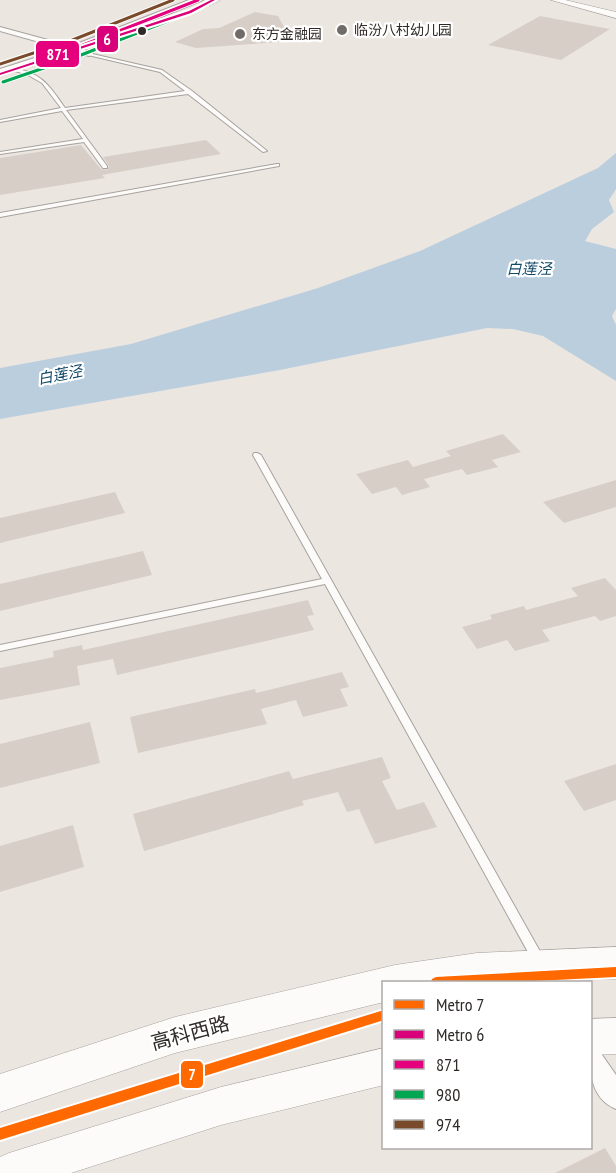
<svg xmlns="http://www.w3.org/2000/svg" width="616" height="1173" font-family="'PT Sans Narrow','Noto Sans SC',sans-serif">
	<rect width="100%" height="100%" fill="#ece6e1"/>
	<path fill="#bacede" d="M616 153V189L609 200 614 212 592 229 585 241 616 249V309L612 316 616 325V381L543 336 513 329 487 328 280 370 0 419V368L131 344 318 288 420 251 598 168Z"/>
	<g fill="#d7cec7">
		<path d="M255 12 278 16 292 41 196 48 175 42 203 29 219 28Z"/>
		<path d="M540 16 610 29 561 60 488 45Z"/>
		<path d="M206 140 221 154 102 175 105 178 0 195V158L81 145 101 169 107 170 109 166 103 157Z"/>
		<path d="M503 434 521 452 492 460 498 467 467 475 462 469 424 479 430 487 402 495 396 487 372 494 356 474 408 460 413 467 451 456 446 451Z"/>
		<path d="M616 480V507L564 523 543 502Z"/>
		<path d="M115 492 125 513 0 543V518Z"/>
		<path d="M143 551 152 575 0 611V584Z"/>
		<path d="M605 578 616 590V616L600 621 595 616 542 630 550 641 515 651 507 640 477 649 462 627 492 619 490 615 524 606 526 610 578 596 571 588Z"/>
		<path d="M308 600 314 615 307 616 314 630 117 675 113 659 77 666 80 685 0 700V668L54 657 53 651 82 645 83 650Z"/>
		<path d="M342 672 349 687 340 689 348 706 303 717 296 700 261 709 267 724 138 753 130 717 255 689 256 693Z"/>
		<path d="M90 722 100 763 0 788V744Z"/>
		<path d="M382 757 391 778 382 781 397 810 424 802 437 827 375 844 359 809 347 812 338 792 302 801 304 805 144 851 133 814 289 771 293 779Z"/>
		<path d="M616 764V800L584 811 564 781Z"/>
		<path d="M73 825 84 867 0 892V846Z"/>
		<path d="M605 1148 616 1166V1173H555Z"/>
	</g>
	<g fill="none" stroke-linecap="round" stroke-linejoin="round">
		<defs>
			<g id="service">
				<path d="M88 53 162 70 192 91 267 151 263 152 188 94 66 110 107 166V168H103L84 142 0 154V152L83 139 62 111 0 122V120L61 108 42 83 28 75 12 70V68C41 72 49 85 65 108L185 91 160 72 88 55Z"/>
				<path d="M277 164H279V166L0 217V213Z"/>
				<path d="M254 453H257L261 455 542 955 544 959 542 963 538 964 534 963 325 584 0 651V645L322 579 253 455Z"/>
			</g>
			<g id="minor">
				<path d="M0 27 92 52 93 54 89 56 0 31Z"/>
				<path d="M590 1045 598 1049 616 1075V1109C589 1098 590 1069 590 1045Z"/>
			</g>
			<path id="tertiary" d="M551 0H565L616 12V18Z"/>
			<path id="secondary" d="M189 0H203L77 51 0 76V69L69 47Z"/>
			<g id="primary">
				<path d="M616 947V979L509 982H384V1002L175 1053 0 1112V1074L175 1017 395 965 477 953Z"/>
				<path d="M616 1018V1054L590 1055V1019Z"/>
				<path d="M384 1048V1085L221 1125 71 1173H0V1157L9 1153 221 1087Z"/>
			</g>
		</defs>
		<use href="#service" stroke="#a6a29e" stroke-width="2"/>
		<use href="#minor" stroke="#a6a29e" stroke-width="2"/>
		<use href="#tertiary" stroke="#a6a29e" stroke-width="1"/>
		<use href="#secondary" stroke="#a6a29e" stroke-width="2"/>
		<use href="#primary" stroke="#a6a29e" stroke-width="1"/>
		<path stroke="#d3d2d0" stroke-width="1.5" stroke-dasharray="2 1.5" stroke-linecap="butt" d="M209 6 222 0"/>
		<use href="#service" fill="#fcfbfa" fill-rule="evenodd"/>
		<use href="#minor" fill="#fcfbfa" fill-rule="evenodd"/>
		<use href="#tertiary" fill="#fcfbfa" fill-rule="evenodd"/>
		<use href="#secondary" fill="#fcfbfa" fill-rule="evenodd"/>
		<use href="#primary" fill="#fcfbfa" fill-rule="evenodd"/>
		<defs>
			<path id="bus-1" d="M0 73 73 49 198 0"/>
			<path id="bus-2" d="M3 82 76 57 201 8"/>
			<path id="bus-3" d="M0 64 70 41 173 0"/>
		</defs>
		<use href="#bus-1" stroke="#fff" stroke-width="5"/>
		<use href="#bus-2" stroke="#fff" stroke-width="5"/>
		<use href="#bus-3" stroke="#fff" stroke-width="5"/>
		<use href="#bus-1" stroke="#e5007d" stroke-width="3"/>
		<use href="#bus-2" stroke="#00a651" stroke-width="3"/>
		<use href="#bus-3" stroke="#7a4b2a" stroke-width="3"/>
		<defs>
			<g id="metro-1">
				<path d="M616 967V977L514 982H431L432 979 436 977Z"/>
				<path d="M384 1010V1020L0 1140V1128Z"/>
			</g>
			<path id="metro-2" d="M211 0H215L191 13 0 75V73L189 11Z"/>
		</defs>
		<use href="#metro-1" stroke="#fff" stroke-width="4"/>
		<use href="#metro-2" stroke="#fff" stroke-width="4"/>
		<use href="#metro-1" fill="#ff6900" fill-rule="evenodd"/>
		<use href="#metro-2" fill="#d9017a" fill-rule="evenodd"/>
	</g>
	<g fill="#716c68" stroke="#fff" stroke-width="2">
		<circle cx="342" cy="30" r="6"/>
		<circle cx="240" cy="34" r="6"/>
	</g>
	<circle fill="#2f2a27" stroke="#fff" stroke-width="2" cx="142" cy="31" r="5"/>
	<g text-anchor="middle" stroke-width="4.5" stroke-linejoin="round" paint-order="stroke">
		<g font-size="14" fill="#2f2a27" stroke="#fff" text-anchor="start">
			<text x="354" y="35">临汾八村幼儿园</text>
			<text x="252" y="39">东方金融园</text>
		</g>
		<g font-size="15" font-style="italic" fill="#104868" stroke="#fff">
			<text x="529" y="274">白莲泾</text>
			<text transform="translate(60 375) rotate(-11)" y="5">白莲泾</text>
		</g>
		<g font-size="20" fill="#2f2a27" stroke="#fff">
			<text transform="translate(190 1033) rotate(-15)" y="7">高科西路</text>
		</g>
	</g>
	<g stroke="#fff" stroke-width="2">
		<rect x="96" y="25" width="23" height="28" rx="6" fill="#d9017a"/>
		<rect x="35" y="40" width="45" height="28" rx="6" fill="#e5007d"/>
		<rect x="180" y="1060" width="24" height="29" rx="6" fill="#ff6900"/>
	</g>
	<g font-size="16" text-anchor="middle" font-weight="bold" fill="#fff">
		<text x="107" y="45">6</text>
		<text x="58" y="60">871</text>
		<text x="192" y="1080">7</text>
	</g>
	<rect x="382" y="981" width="210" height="168" fill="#ffffff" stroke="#acaaa9" stroke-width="1.5"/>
	<rect x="394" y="1000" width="30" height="9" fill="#ff6900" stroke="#acaaa9" stroke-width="1.5"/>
	<text x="436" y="1011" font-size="18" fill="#2f2a27">Metro 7</text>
	<rect x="394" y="1030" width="30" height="9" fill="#d9017a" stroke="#acaaa9" stroke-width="1.5"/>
	<text x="436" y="1041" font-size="18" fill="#2f2a27">Metro 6</text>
	<rect x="394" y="1060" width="30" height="9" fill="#e5007d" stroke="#acaaa9" stroke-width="1.5"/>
	<text x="436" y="1071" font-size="18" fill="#2f2a27">871</text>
	<rect x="394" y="1090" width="30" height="9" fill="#00a651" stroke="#acaaa9" stroke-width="1.5"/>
	<text x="436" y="1101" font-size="18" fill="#2f2a27">980</text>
	<rect x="394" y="1120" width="30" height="9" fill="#7a4b2a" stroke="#acaaa9" stroke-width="1.5"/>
	<text x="436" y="1131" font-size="18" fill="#2f2a27">974</text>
</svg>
